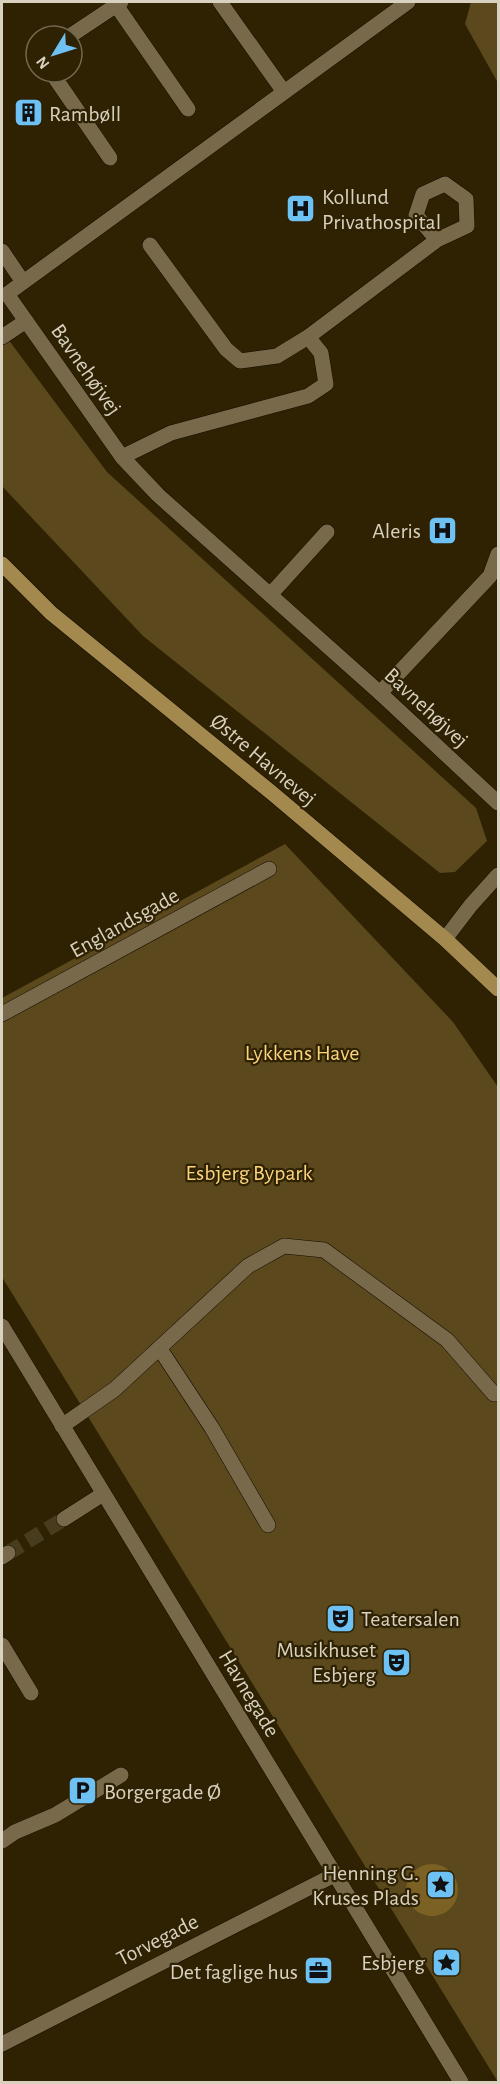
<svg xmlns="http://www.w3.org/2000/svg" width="500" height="2084" font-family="'Alegreya Sans',sans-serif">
	<rect width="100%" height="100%" fill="#2e2203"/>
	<g fill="#5b481c">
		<path d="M471 2H498V83L465 24Z"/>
		<path d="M2 331 107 472 476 808 487 841 455 872 440 873 143 636 2 486Z"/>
		<path d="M285 844 453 1022 498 1087V2082L2 1277V998Z"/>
	</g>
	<circle fill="#7b6124" cx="432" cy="1890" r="26"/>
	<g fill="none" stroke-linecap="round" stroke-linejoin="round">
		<path stroke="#483c1f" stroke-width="15" stroke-dasharray="15 8" stroke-linecap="butt" d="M8 1553 64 1519"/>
		<defs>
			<g id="minor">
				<path d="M220 2 284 92"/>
				<path d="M408 2 7 294 122 457 158 495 380 693 498 803"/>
				<path d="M116 5 188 109"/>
				<path d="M70 36 121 2"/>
				<path d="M51 72 110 158"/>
				<path d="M150 245 226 349 240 361 277 356 308 337 437 240 467 226 466 199 445 184 423 194 416 215 437 240"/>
				<path d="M2 251 23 282"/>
				<path d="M2 337 26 321"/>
				<path d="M122 457 171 433 308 396 326 384 321 353 308 337"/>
				<path d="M270 595 327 532"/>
				<path d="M380 693 490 576 498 554"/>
				<path d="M445 939 471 905 498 875"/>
				<path d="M2 1014 269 869"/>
				<path d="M2 1326 461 2082"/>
				<path d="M160 1349 212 1428 268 1525"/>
				<path d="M62 1426 115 1389 248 1266 284 1246 324 1250 447 1340 494 1394"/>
				<path d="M64 1519 103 1494"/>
				<path d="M2 1557 8 1553"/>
				<path d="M2 1645 31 1693"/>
				<path d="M2 1841 15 1832 55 1815 121 1775"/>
				<path d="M2 2044 334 1875"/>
			</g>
			<path id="major" d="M2 564 51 613 272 793 445 939 498 989"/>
		</defs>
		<use href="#minor" stroke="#140b00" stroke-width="16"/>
		<use href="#major" stroke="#140b00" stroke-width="16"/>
		<use href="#minor" stroke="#77694a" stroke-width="15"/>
		<use href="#major" stroke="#a3894e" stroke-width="15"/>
	</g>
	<defs>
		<symbol id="building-square" viewBox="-11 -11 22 22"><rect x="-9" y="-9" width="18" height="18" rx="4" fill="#6ec2f3" stroke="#2e2203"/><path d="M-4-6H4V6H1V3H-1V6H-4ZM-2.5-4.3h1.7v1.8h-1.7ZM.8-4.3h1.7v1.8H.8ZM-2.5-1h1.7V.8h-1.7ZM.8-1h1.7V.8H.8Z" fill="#111"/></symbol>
		<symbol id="hospital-square" viewBox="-11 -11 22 22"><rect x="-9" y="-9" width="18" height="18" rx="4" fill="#6ec2f3" stroke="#2e2203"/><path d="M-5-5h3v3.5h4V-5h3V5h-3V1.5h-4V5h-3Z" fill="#111"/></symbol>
		<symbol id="theatre-square" viewBox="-11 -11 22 22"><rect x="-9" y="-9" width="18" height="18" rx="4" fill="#6ec2f3" stroke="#2e2203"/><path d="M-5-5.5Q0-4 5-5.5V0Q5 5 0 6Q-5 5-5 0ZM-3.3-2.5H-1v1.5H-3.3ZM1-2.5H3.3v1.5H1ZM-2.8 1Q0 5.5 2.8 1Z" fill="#111"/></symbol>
		<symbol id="parking-square" viewBox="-11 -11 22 22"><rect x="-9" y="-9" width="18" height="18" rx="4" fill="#6ec2f3" stroke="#2e2203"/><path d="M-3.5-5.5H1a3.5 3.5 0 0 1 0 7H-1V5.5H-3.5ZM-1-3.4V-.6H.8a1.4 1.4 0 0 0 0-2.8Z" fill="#111"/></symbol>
		<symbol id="sight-square" viewBox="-11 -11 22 22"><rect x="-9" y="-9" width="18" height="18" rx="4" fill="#6ec2f3" stroke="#2e2203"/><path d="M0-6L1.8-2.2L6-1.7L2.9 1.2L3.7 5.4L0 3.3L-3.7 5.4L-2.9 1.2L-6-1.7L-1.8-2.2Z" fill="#111"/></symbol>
		<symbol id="office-square" viewBox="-11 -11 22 22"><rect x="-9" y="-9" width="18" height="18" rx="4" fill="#6ec2f3" stroke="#2e2203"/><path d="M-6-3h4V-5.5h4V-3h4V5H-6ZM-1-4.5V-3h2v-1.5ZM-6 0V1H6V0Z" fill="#111"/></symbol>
	</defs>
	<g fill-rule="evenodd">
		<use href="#building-square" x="12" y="96" width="33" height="33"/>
		<use href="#hospital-square" x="284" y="192" width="33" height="33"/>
		<use href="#hospital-square" x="426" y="514" width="33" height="33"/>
		<use href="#theatre-square" x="324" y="1602" width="33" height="33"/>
		<use href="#theatre-square" x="380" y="1646" width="33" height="33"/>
		<use href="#parking-square" x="66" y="1774" width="33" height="33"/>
		<use href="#sight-square" x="424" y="1868" width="33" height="33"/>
		<use href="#sight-square" x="430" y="1946" width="33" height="33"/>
		<use href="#office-square" x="302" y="1954" width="33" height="33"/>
	</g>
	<g text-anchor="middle" stroke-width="4.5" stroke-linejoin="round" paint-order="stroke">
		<g font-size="22" fill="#d9d1c0" stroke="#2e2203" text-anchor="end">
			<text x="49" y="121" text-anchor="start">Rambøll</text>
			<text x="322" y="204" text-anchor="start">Kollund<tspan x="322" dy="25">Privathospital</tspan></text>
			<text x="421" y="538">Aleris</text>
			<text x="361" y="1626" text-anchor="start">Teatersalen</text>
			<text x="376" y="1657">Musikhuset<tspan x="376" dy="25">Esbjerg</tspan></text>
			<text x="104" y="1799" text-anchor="start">Borgergade Ø</text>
			<text x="419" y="1880">Henning G.<tspan x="419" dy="25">Kruses Plads</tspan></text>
			<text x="425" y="1970">Esbjerg</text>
			<text x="298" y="1979">Det faglige hus</text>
		</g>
		<g font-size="22" fill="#d9d1c0" stroke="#2e2203">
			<text transform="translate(87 369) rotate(55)" y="8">Bavnehøjvej</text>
			<text transform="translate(427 707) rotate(43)" y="8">Bavnehøjvej</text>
			<text transform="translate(264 759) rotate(40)" y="8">Østre Havnevej</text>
			<text transform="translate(124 922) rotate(-29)" y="8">Englandsgade</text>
			<text transform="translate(250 1693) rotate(59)" y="8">Havnegade</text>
			<text transform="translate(157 1939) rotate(-27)" y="8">Torvegade</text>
		</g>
		<g font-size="22" fill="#fcd47d" stroke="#2e2203">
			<text x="302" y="1060">Lykkens Have</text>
			<text x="249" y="1180">Esbjerg Bypark</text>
		</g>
	</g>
	<rect width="500" height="2084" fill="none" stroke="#d9d1c0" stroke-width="6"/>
	<g transform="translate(54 54) rotate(232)"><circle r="28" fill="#2e2203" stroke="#72684f" stroke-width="1.5"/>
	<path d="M0-4.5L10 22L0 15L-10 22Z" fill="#6ec2f3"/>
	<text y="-9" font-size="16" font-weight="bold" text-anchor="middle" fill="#d9d1c0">N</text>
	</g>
</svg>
